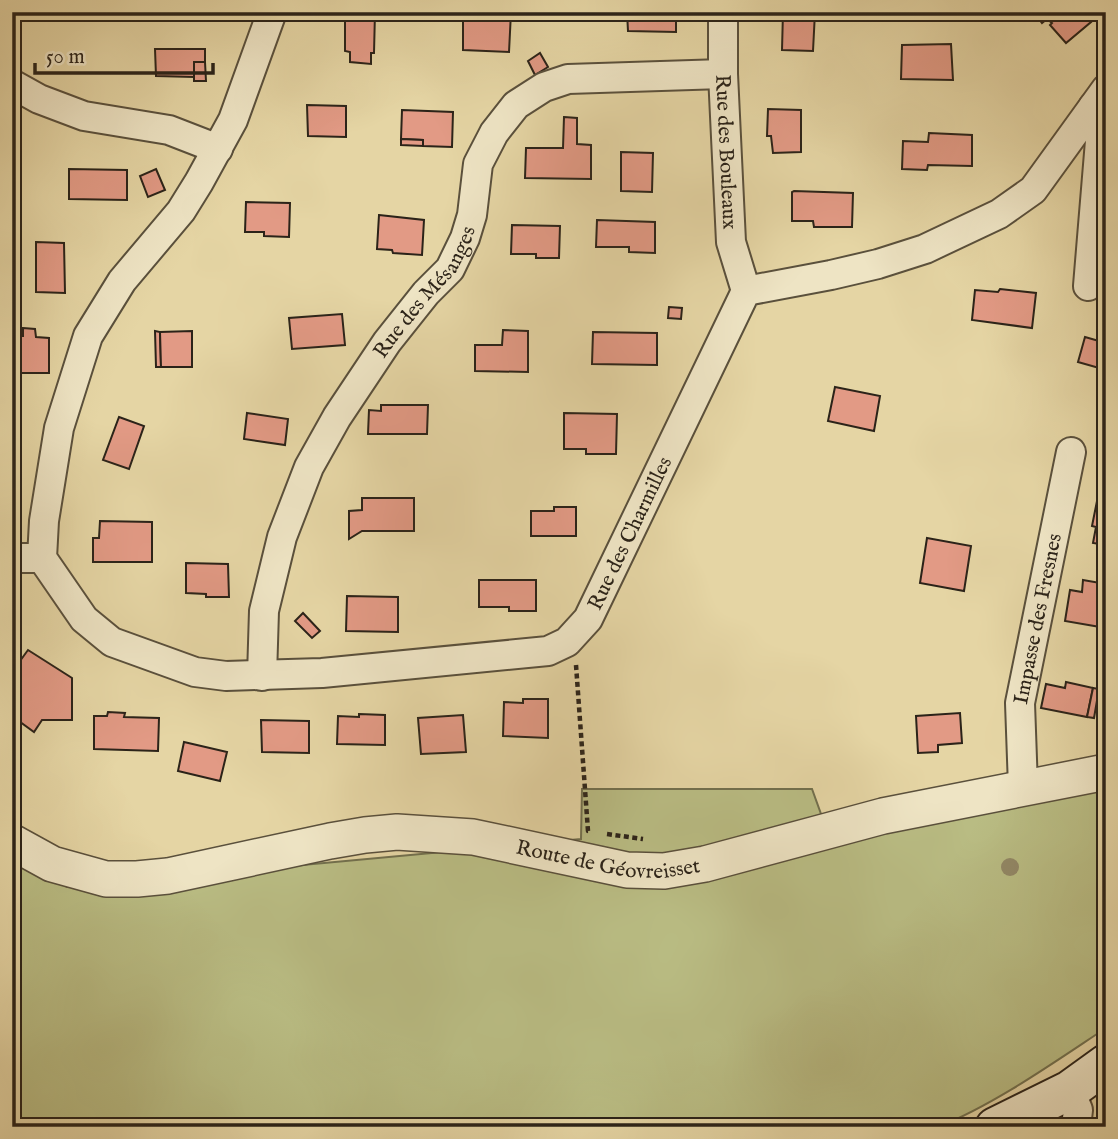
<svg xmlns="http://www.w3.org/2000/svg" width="1118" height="1139" font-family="'IM FELL English',serif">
	<rect width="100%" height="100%" fill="#e5d5a4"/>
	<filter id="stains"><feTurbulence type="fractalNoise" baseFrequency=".00286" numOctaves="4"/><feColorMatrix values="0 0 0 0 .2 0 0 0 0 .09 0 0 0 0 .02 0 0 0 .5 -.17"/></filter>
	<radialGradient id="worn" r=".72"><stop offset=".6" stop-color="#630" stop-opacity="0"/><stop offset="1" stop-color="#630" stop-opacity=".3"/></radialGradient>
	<path fill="#b9bc83" stroke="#72704e" stroke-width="2" d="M1106 784V1028C1056 1061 994 1105 938 1127H12V851L67 887 581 839 582 789H812L829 836Z"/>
	<g fill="#e29a85" stroke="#2b2319" stroke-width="2">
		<path d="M345 12H375L374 53H371V64L350 62V52L345 51Z"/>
		<path d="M463 12H511L509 52 463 50Z"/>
		<path d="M627 12H676V32L628 31Z"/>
		<path d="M815 12 813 51 782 50 783 12Z"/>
		<path d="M1034 12H1083L1091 22 1066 43 1050 25 1052 23 1047 19 1042 23Z"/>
		<path d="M951 44 953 80 901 79 902 45Z"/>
		<path d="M155 49H205V62H194V77L156 76Z"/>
		<path d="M540 53 548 67 535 75 528 61Z"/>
		<path d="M194 62H205L206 81H194Z"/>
		<path d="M307 105 346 106V137L308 136Z"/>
		<path d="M768 109 801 110V152L773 153 771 136H767Z"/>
		<path d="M402 110 453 112 452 147 423 146V140L401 139Z"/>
		<path d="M564 117 577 118V144L591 145V179L525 178 526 148H563Z"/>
		<path d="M929 133 972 135V166L928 165 927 170 902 169 903 141 928 142Z"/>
		<path d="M401 139 423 140V146L401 145Z"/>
		<path d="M621 152 653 153 652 192 621 191Z"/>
		<path d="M69 169 127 170V200L69 199Z"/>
		<path d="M156 169 165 190 148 197 140 176Z"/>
		<path d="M794 191 853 193 852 227H814L813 221H792V192Z"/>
		<path d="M246 202 290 203 289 237 264 236V232H245Z"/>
		<path d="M379 215 424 220 422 255 393 253 392 250 377 249Z"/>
		<path d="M597 220 655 222V253L629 252V247H596Z"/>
		<path d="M512 225 560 226 559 258H536V254H511Z"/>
		<path d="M36 242 64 243 65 293 36 292Z"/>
		<path d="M1000 289 1036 293 1032 328 972 320 975 290 998 292Z"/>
		<path d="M669 307 682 308 681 319 668 318Z"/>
		<path d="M342 314 345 345 292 349 289 318Z"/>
		<path d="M23 328 35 329 36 337 49 338V373H21V370L12 369V336H23Z"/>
		<path d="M503 330 528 331V372L475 371V345H502Z"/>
		<path d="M155 331 160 332 161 367H156Z"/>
		<path d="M192 331V367H161L160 332Z"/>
		<path d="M593 332 657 333V365L592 364Z"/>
		<path d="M1085 337 1106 343V370L1078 362Z"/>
		<path d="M835 387 880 396 874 431 828 421Z"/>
		<path d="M381 405H428L427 434H368L369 410 381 411Z"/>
		<path d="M247 413 288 419 285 445 244 439Z"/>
		<path d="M564 413 617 414 616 454H586V449H564Z"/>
		<rect x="12" y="416" width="8" height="33"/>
		<path d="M119 417 144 426 129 469 103 460Z"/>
		<path d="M1098 496 1106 497V545L1093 543 1096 527 1092 526Z"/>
		<path d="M362 498H414V531H362L349 539V511L362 510Z"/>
		<path d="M554 507H576V536H531V511H554Z"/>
		<path d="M100 521 152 522V562H93V538H99Z"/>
		<path d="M927 538 971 546 964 591 920 583Z"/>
		<path d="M186 563 228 564 229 597H206V594L186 593Z"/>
		<path d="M479 580H536V611H509V607H479Z"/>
		<path d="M1083 580 1106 584V628L1065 621 1070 590 1082 592Z"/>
		<path d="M347 596 398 597V632L346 631Z"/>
		<path d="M303 613 320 631 312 638 295 621Z"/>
		<path d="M28 650 72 678V720H42L34 732 12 716V672Z"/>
		<path d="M1066 682 1093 688 1087 717 1041 708 1046 684 1065 688Z"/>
		<path d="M1093 688 1099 689 1094 718 1087 717Z"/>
		<path d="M523 699H548V738L503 736 504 702 523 703Z"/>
		<path d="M108 712 125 713 124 717 159 718 158 751 94 749V716H107Z"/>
		<path d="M960 713 962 743 938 745V752L918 753 916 716Z"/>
		<path d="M359 714 385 715V745L337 744 338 716 359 717Z"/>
		<path d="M463 715 466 752 421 754 418 718Z"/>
		<path d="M261 720 309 721V753L262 752Z"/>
		<path d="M184 742 227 752 220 781 178 771Z"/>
	</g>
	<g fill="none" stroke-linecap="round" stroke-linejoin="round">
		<defs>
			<g id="minor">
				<path id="s1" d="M272 12 233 120 199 182 181 211 122 281 88 336 59 428 44 521 42 558 84 619 112 642 195 672 226 676 322 673 548 651 567 642 588 619 746 291 831 275 878 264 925 249 999 214 1033 190 1106 89"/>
				<path id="s2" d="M723 12V74L731 242 746 291"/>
				<path d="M12 84 39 99 84 116 169 130 218 149"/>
				<path d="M1088 286 1100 141 1093 107"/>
				<path d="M12 558H42"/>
				<path id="s3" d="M262 676 264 611 282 537 309 467 337 417 387 342 426 293 450 269 465 238 472 215 478 164 494 133 516 105 544 87 568 79 723 74"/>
				<path id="s4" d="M1023 787 1020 703 1071 452"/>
				<path d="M1070 1090 1078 1110 1076 1127"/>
			</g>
			<g id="tertiary">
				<path id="s5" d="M12 842 52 864 106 879H137L168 876 330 841 365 835 397 832 473 837 627 870 664 871 705 864 883 816 1106 772"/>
			</g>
			<path id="secondary" d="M995 1127 1070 1090 1106 1064"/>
		</defs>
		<use href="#minor" stroke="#5a503c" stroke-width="32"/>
		<use href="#tertiary" stroke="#5a503c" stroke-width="38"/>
		<use href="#secondary" stroke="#2b2319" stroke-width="42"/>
		<g stroke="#2b2319" stroke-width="4.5" stroke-dasharray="5 3.5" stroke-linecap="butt">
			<path d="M576 665 588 831H591"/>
			<path d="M607 834 643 839"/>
		</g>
		<use href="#minor" stroke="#eee4c4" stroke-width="28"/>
		<use href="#tertiary" stroke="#eee4c4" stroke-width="35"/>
		<use href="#secondary" stroke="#eee4c4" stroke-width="38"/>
	</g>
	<circle fill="#928866" cx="1010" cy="867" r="9"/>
	<g text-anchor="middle" stroke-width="5" stroke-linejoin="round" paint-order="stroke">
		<g font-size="21" fill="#2b2319" stroke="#eee4c4">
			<text dy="7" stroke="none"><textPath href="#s2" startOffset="140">Rue des Bouleaux</textPath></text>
			<text dy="7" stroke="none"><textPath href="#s3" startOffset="427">Rue des Mésanges</textPath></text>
			<text dy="7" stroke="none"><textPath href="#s1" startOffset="1304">Rue des Charmilles</textPath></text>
			<text dy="7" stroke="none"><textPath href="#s4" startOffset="170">Impasse des Fresnes</textPath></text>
			<text dy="7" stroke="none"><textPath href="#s5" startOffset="611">Route de Géovreisset</textPath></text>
		</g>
	</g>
	<rect width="1118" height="1139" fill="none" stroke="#e5d5a4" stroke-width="42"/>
	<rect x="14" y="14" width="1090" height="1111" fill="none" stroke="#2b2319" stroke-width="3.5"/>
	<rect x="21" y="21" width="1076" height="1097" fill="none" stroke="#2b2319" stroke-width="2"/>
	<path d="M35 63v10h178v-10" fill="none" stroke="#2b2319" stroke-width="3.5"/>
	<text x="46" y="63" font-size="21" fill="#2b2319" stroke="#eee4c4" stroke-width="5" paint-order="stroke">50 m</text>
	<rect width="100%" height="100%" filter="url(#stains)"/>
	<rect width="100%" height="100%" fill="url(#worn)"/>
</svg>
